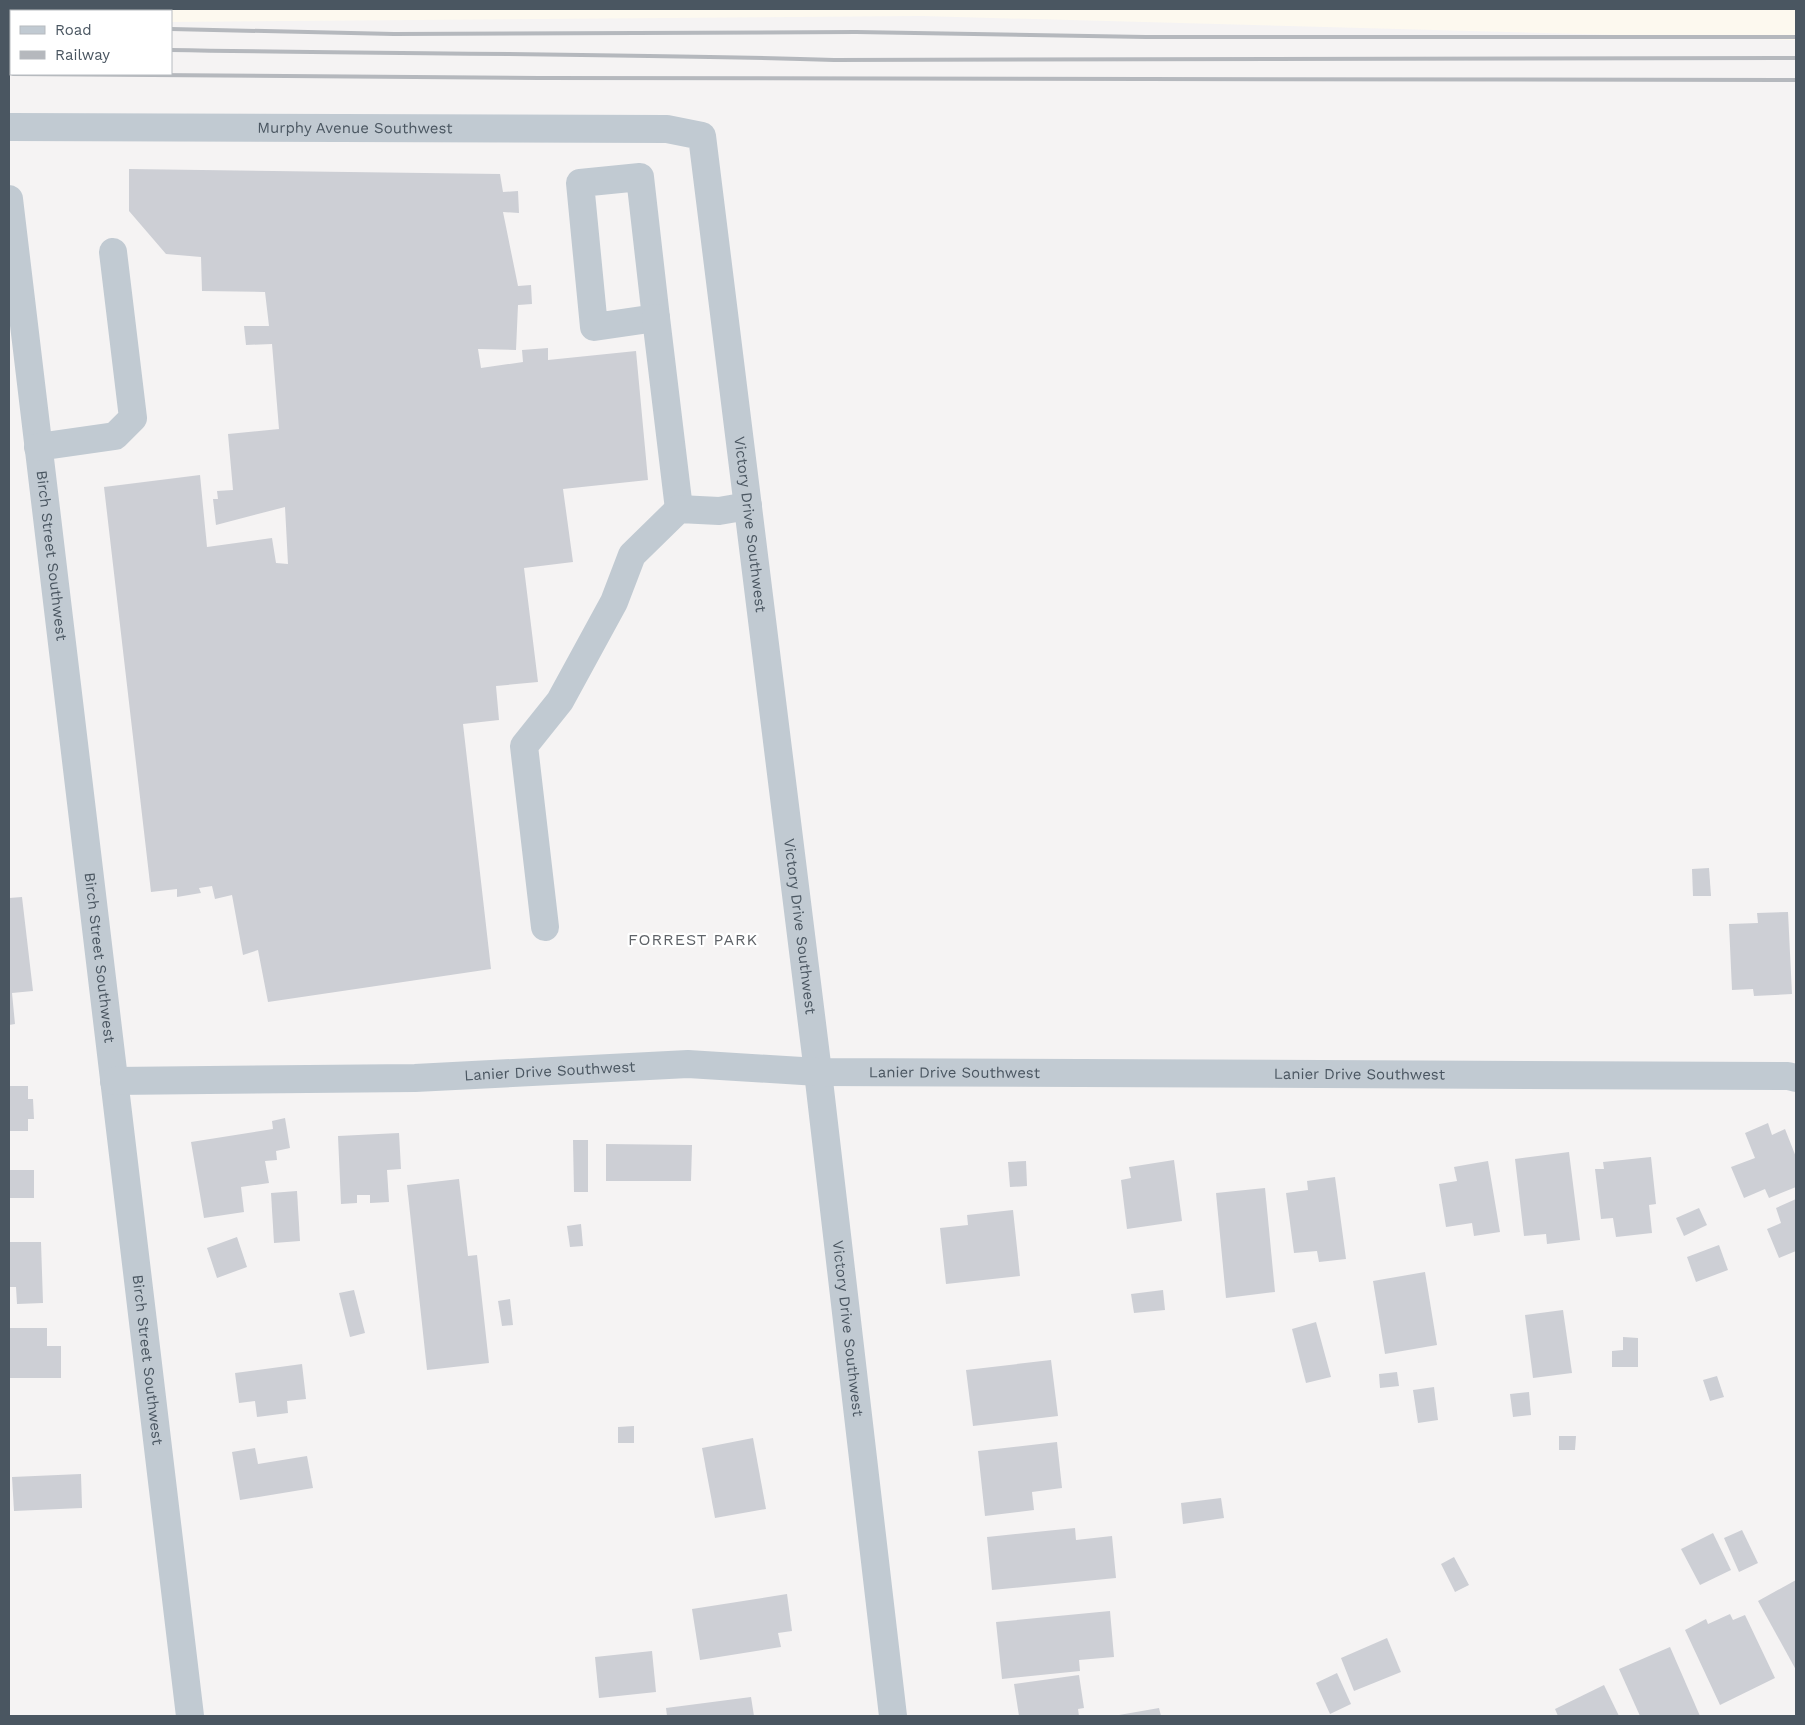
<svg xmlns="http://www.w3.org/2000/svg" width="1805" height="1725" font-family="'Work Sans',sans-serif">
	<rect width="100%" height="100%" fill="#f5f3f3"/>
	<path fill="#fdf9ef" d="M9 9H1796V40L922 16 171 22V11H11V25H9Z"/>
	<g fill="#cdcfd5">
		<path d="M129 169 500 174 503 192 518 191 519 213 503 212 518 286 531 285 532 304 518 305 516 350 478 349 481 368 523 362 522 350 548 348V360L636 351 648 480 563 489 573 562 524 568 538 682 496 686 499 720 463 724 491 969 268 1002 258 950 243 955 232 895 215 899 212 886 199 888 201 893 177 897V889L151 892 104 487 200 475 207 547 272 538 276 563 288 564 285 507 216 525 213 499H218L217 491 233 490 228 434 279 429 272 344 246 345 244 326H269L265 292 202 291 201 257 166 254 129 211Z"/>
		<path d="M1709 868 1711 896H1693L1692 869Z"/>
		<path d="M22 897 33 991 12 993 15 1024 9 1025V898Z"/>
		<path d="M1788 912 1792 994 1754 996 1753 989 1732 990 1729 924 1758 923 1757 913Z"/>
		<path d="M9 1086H28V1099H33L34 1119H28V1131H9Z"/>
		<path d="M285 1118 290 1148 276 1151 277 1160 265 1161 269 1183 241 1187 244 1212 204 1218 191 1142 273 1129 272 1121Z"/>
		<path d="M1768 1123 1772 1135 1785 1129 1796 1157V1187L1769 1198 1765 1189 1744 1198 1731 1167 1755 1158 1745 1133Z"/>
		<path d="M399 1133 401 1169 387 1170 389 1202 370 1203V1195H357V1203L341 1204 338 1136Z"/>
		<path d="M573 1140H588V1192H574Z"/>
		<path d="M606 1144 692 1145 691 1181H606Z"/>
		<path d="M1569 1152 1580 1240 1547 1244 1546 1234 1524 1236 1515 1159Z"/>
		<path d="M1651 1157 1656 1204 1649 1205 1652 1233 1616 1237 1613 1218 1601 1219 1595 1169H1604L1603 1162Z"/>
		<path d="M1174 1160 1182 1221 1127 1229 1121 1180 1131 1178 1129 1167Z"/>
		<path d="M1026 1161 1027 1186 1010 1187 1008 1162Z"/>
		<path d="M1488 1161 1500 1232 1474 1236 1472 1223 1446 1227 1439 1184 1457 1181 1454 1167Z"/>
		<rect x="9" y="1170" width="25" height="28"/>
		<path d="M1335 1177 1346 1259 1319 1262 1317 1251 1294 1253 1286 1193 1308 1190 1307 1181Z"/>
		<path d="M459 1179 468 1256 477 1255 489 1363 427 1370 407 1185Z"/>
		<path d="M1265 1188 1275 1292 1226 1298 1216 1193Z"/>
		<path d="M297 1191 300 1241 274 1243 271 1193Z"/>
		<path d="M1796 1199V1251L1779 1258 1767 1229 1781 1223 1776 1208Z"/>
		<path d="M1699 1208 1707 1225 1684 1236 1676 1218Z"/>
		<path d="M1013 1210 1020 1276 946 1284 940 1228 968 1225 967 1215Z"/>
		<path d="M581 1224 583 1246 570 1247 567 1226Z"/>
		<path d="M237 1237 247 1267 217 1278 207 1248Z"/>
		<path d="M9 1242H41L43 1303 17 1304 16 1287H9Z"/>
		<path d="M1719 1245 1728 1270 1696 1282 1687 1257Z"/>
		<path d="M1425 1272 1437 1345 1385 1354 1373 1281Z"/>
		<path d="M354 1290 365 1333 350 1337 339 1293Z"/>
		<path d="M1163 1290 1165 1310 1134 1313 1131 1294Z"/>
		<path d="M510 1299 513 1325 502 1326 498 1301Z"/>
		<path d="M1563 1310 1572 1373 1533 1378 1525 1315Z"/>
		<path d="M1316 1322 1331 1377 1306 1383 1292 1329Z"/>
		<path d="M9 1328H47V1346H61V1378H9Z"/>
		<path d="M1623 1337 1638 1338V1367H1612V1351L1623 1350Z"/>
		<path d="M1051 1360 1058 1416 973 1426 966 1370Z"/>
		<path d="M302 1364 306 1399 287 1401 288 1413 257 1417 255 1401 239 1403 235 1373Z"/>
		<path d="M1397 1372 1399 1386 1380 1388 1379 1374Z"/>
		<path d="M1717 1376 1724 1397 1710 1401 1703 1380Z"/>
		<path d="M1434 1387 1438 1420 1418 1423 1413 1390Z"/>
		<path d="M1529 1392 1531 1415 1513 1417 1510 1394Z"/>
		<path d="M634 1426V1443H618V1427Z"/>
		<path d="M1559 1436H1576L1575 1450H1559Z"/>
		<path d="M753 1438 766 1509 715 1518 702 1448Z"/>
		<path d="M1057 1442 1062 1488 1032 1492 1034 1510 985 1516 978 1451Z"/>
		<path d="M255 1448 258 1464 307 1456 313 1488 240 1500 232 1452Z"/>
		<path d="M81 1474 82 1508 14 1511 12 1477Z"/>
		<path d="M1221 1498 1224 1518 1183 1524 1181 1503Z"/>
		<path d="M1075 1528 1076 1540 1112 1536 1116 1578 992 1590 987 1537Z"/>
		<path d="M1742 1530 1758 1563 1739 1572 1724 1538Z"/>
		<path d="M1713 1533 1731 1570 1700 1585 1681 1549Z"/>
		<path d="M1454 1557 1469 1585 1455 1592 1441 1564Z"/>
		<path d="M1796 1580V1670L1758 1601Z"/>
		<path d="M787 1594 792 1631 778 1633 781 1647 700 1660 692 1609Z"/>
		<path d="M1110 1611 1114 1657 1079 1660 1080 1671 1002 1679 996 1622Z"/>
		<path d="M1730 1614 1733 1620 1745 1615 1775 1678 1720 1705 1685 1630 1706 1619 1708 1624Z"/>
		<path d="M1387 1638 1401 1672 1354 1691 1341 1658Z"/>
		<path d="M1670 1647 1700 1716H1640L1619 1669Z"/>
		<path d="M652 1651 656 1692 599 1698 595 1657Z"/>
		<path d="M1337 1673 1351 1704 1330 1714 1316 1683Z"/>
		<path d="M1079 1675 1084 1708 1078 1709 1079 1716H1019L1014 1684Z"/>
		<path d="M1604 1685 1619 1716H1558L1555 1709Z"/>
		<path d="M751 1697 754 1716H667L666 1708Z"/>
		<path d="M1159 1708 1161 1716H1119V1715Z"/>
	</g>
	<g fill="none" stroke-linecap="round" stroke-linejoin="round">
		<g stroke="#c1cad2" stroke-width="28">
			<path id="s1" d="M9 127 667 129 702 136 818 1072 893 1716"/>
			<path d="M640 177 656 318 594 327 580 183Z"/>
			<path id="s2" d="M9 199 190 1716"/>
			<path d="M656 318 679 509"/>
			<path d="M38 447 115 436 133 418 113 252"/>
			<path d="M545 927 524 746 560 701 614 602 632 555 679 509 719 511 748 506"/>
			<path id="s3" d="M114 1081 415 1078 688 1064 818 1072 1788 1076 1796 1078"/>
		</g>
		<g stroke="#b5b8bd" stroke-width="4">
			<path d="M9 25 11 26"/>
			<path d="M171 29 394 34 856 32 1146 37H1796"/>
			<path d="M9 47H11"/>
			<path d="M171 50C392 54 613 53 834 60L1796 58"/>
			<path d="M13 74 539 78 1796 80"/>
		</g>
	</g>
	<g text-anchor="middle" stroke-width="4.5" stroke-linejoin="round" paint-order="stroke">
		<g font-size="15" fill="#4a5661" stroke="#fff">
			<text dy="5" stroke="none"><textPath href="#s1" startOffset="346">Murphy Avenue Southwest</textPath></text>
			<text dy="5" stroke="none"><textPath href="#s1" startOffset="1085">Victory Drive Southwest</textPath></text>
			<text dy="5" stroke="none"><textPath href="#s2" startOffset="359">Birch Street Southwest</textPath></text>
			<text dy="5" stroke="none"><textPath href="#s1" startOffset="1490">Victory Drive Southwest</textPath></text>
			<text dy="5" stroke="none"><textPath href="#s2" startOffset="764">Birch Street Southwest</textPath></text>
			<text dy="5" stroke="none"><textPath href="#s3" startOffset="436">Lanier Drive Southwest</textPath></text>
			<text dy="5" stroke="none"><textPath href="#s3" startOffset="841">Lanier Drive Southwest</textPath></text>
			<text dy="5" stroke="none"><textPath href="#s3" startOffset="1246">Lanier Drive Southwest</textPath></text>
			<text dy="5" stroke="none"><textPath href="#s1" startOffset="1895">Victory Drive Southwest</textPath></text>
			<text dy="5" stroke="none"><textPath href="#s2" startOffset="1169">Birch Street Southwest</textPath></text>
		</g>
		<g font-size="16" letter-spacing="1" fill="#5f6368" stroke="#fff">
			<text x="693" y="945">FORREST PARK</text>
		</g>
	</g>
	<rect width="1805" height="1725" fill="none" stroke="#4a5661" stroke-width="20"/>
	<rect x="10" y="10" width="162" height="65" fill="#ffffff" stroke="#b7bbc0"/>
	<rect x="20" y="26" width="25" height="8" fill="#c1cad2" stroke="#b7bbc0"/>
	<text x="55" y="35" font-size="15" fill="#4a5661">Road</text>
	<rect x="20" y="51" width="25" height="8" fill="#b5b8bd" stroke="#b7bbc0"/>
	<text x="55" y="60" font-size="15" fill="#4a5661">Railway</text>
</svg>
